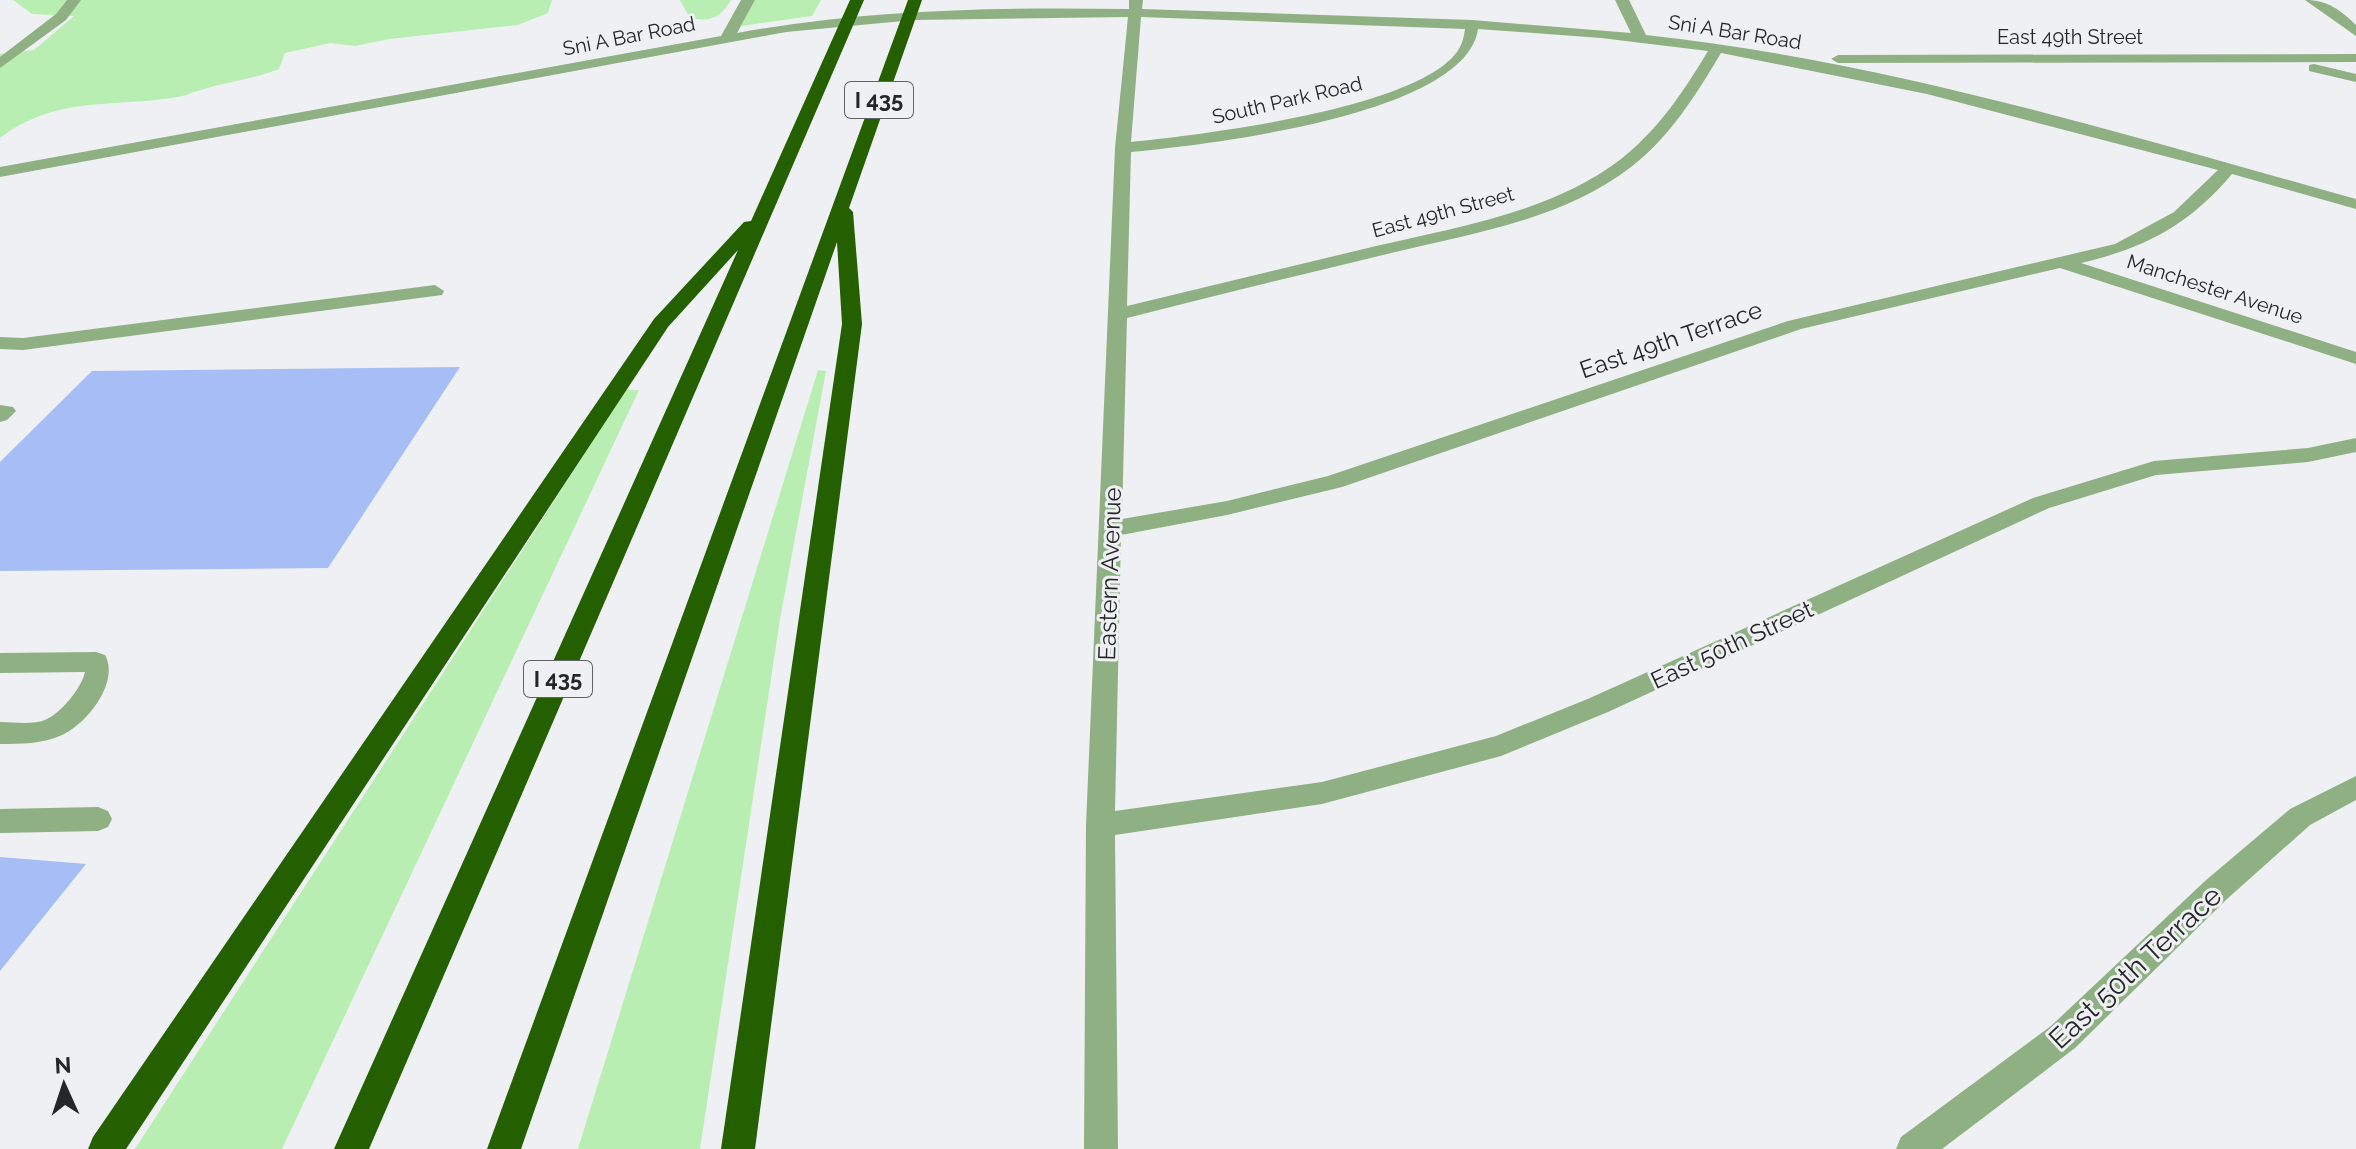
<svg xmlns="http://www.w3.org/2000/svg" width="2356" height="1149" font-family="Raleway,sans-serif">
	<rect width="100%" height="100%" fill="#eff0f3"/>
	<g fill="#b8eeb1">
		<path d="M13 0H552L548 13 518 25 389 39 355 46 330 43 285 53 279 69C253 79 227 82 201 90 193 92 185 96 177 97 112 108 57 95 0 138V54L34 50 74 16 32 14Z"/>
		<path d="M680 0H731C720 18 711 22 690 18Z"/>
		<path d="M755 0H821L812 16 741 26Z"/>
		<path d="M818 370 826 371 780 619 700 1149H578Z"/>
		<path d="M626 390H639L282 1149H135Z"/>
	</g>
	<g fill="#a6bdf6">
		<path d="M460 367 328 568 0 571V462L92 371Z"/>
		<path d="M0 857 86 864 0 971Z"/>
	</g>
	<g fill="none" stroke-linecap="round" stroke-linejoin="round">
		<g fill="#8eb082" fill-rule="evenodd">
			<path d="M67 0H81L66 20 0 68V57L56 14Z"/>
			<path d="M741 0H755L737 33C866 9 998 7 1129 9V0H1143L1142 9 1472 20 1631 33 1615 0H1629L1646 35C1887 61 2123 134 2356 199V209L2232 174C2189 225 2145 248 2081 263L2356 352V364L2060 268 1801 329 1342 487 1227 515 1121 535 1115 811 1322 782 1496 736 1590 698 2033 498 2154 461 2308 448 2356 438V452L2308 462 2156 475 2049 508 1608 712 1501 756 1322 804 1115 835 1118 1149H1084L1086 825 1115 148 1128 17 914 20 786 32 0 177V167L721 36ZM1141 17 1465 29C1464 37 1462 45 1457 52 1415 109 1202 135 1131 142ZM1478 29 1601 38 1708 51C1684 91 1658 130 1621 159 1552 212 1458 227 1376 246 1293 266 1210 286 1127 306L1131 152C1203 145 1466 116 1478 29ZM1721 53 1927 94 2218 170 2174 212 2115 244 1788 321 1328 476 1227 501 1122 519 1127 318C1213 296 1300 275 1387 254 1469 234 1563 220 1631 167 1670 137 1696 95 1721 53Z"/>
			<path d="M2305 0C2328 0 2340 10 2356 25V36Z"/>
			<path d="M2356 54V62L1838 63 1831 59 1838 55Z"/>
			<path d="M2314 64 2356 74V82L2309 71V65Z"/>
			<path d="M435 285 444 291 442 295 23 350 0 349V337L23 338Z"/>
			<path d="M0 405 13 407 16 411 7 420 0 422Z"/>
			<path d="M96 652 105 655C120 682 87 724 62 735 42 744 21 744 0 744V722C14 722 32 725 45 720 61 713 81 689 85 672L0 673V653Z"/>
			<path d="M2356 776V800L2310 825 2227 899 2075 1048 1942 1149H1896L1901 1137 2051 1026 2205 881 2290 809Z"/>
			<path d="M98 807 108 811 112 819 108 827 98 831 0 833V809Z"/>
		</g>
		<g fill="#245f00" fill-rule="evenodd">
			<path d="M850 0H864L369 1149H334L738 250 668 327 126 1149H88L93 1137 654 319 744 222 751 221Z"/>
			<path d="M908 0H922L849 208 853 212 862 324 755 1149H721L842 324 837 242 521 1149H487Z"/>
		</g>
	</g>
	<g text-anchor="middle" stroke-width="6" stroke-linejoin="round" paint-order="stroke">
		<g font-size="20" fill="#252627" stroke="#eff0f3">
			<text transform="translate(1735 32) rotate(9)" y="7">Sni A Bar Road</text>
			<text transform="translate(629 36) rotate(-11)" y="7">Sni A Bar Road</text>
			<text x="2070" y="44">East 49th Street</text>
			<text transform="translate(1287 100) rotate(-13)" y="7">South Park Road</text>
			<text transform="translate(1443 212) rotate(-15)" y="7">East 49th Street</text>
			<text transform="translate(2215 289) rotate(18)" y="7">Manchester Avenue</text>
		</g>
		<g fill="#eff0f3" stroke="#626364" stroke-width="2">
			<rect x="845" y="82" width="68" height="36" rx="6"/>
			<rect x="524" y="661" width="68" height="36" rx="6"/>
		</g>
		<g font-size="22" font-weight="bold" fill="#252627">
			<text x="879" y="108">I 435</text>
			<text x="558" y="687">I 435</text>
		</g>
		<g font-size="24" fill="#252627" stroke="#eff0f3">
			<text transform="translate(1671 340) rotate(-19)" y="8">East 49th Terrace</text>
			<text transform="translate(1110 574) rotate(-88)" y="8">Eastern Avenue</text>
			<text transform="translate(1732 645) rotate(-25)" y="8">East 50th Street</text>
		</g>
		<g font-size="28" fill="#252627" stroke="#eff0f3">
			<text transform="translate(2135 967) rotate(-43)" y="10">East 50th Terrace</text>
		</g>
	</g>
	<g transform="translate(64 1085) rotate(357)" stroke="#eff0f3" stroke-width="6" paint-order="stroke">
	<path d="M0-6L14 30L0 20L-14 30Z" fill="#252627"/>
	<text y="-12" font-size="22" font-weight="bold" text-anchor="middle" fill="#252627">N</text>
	</g>
</svg>
